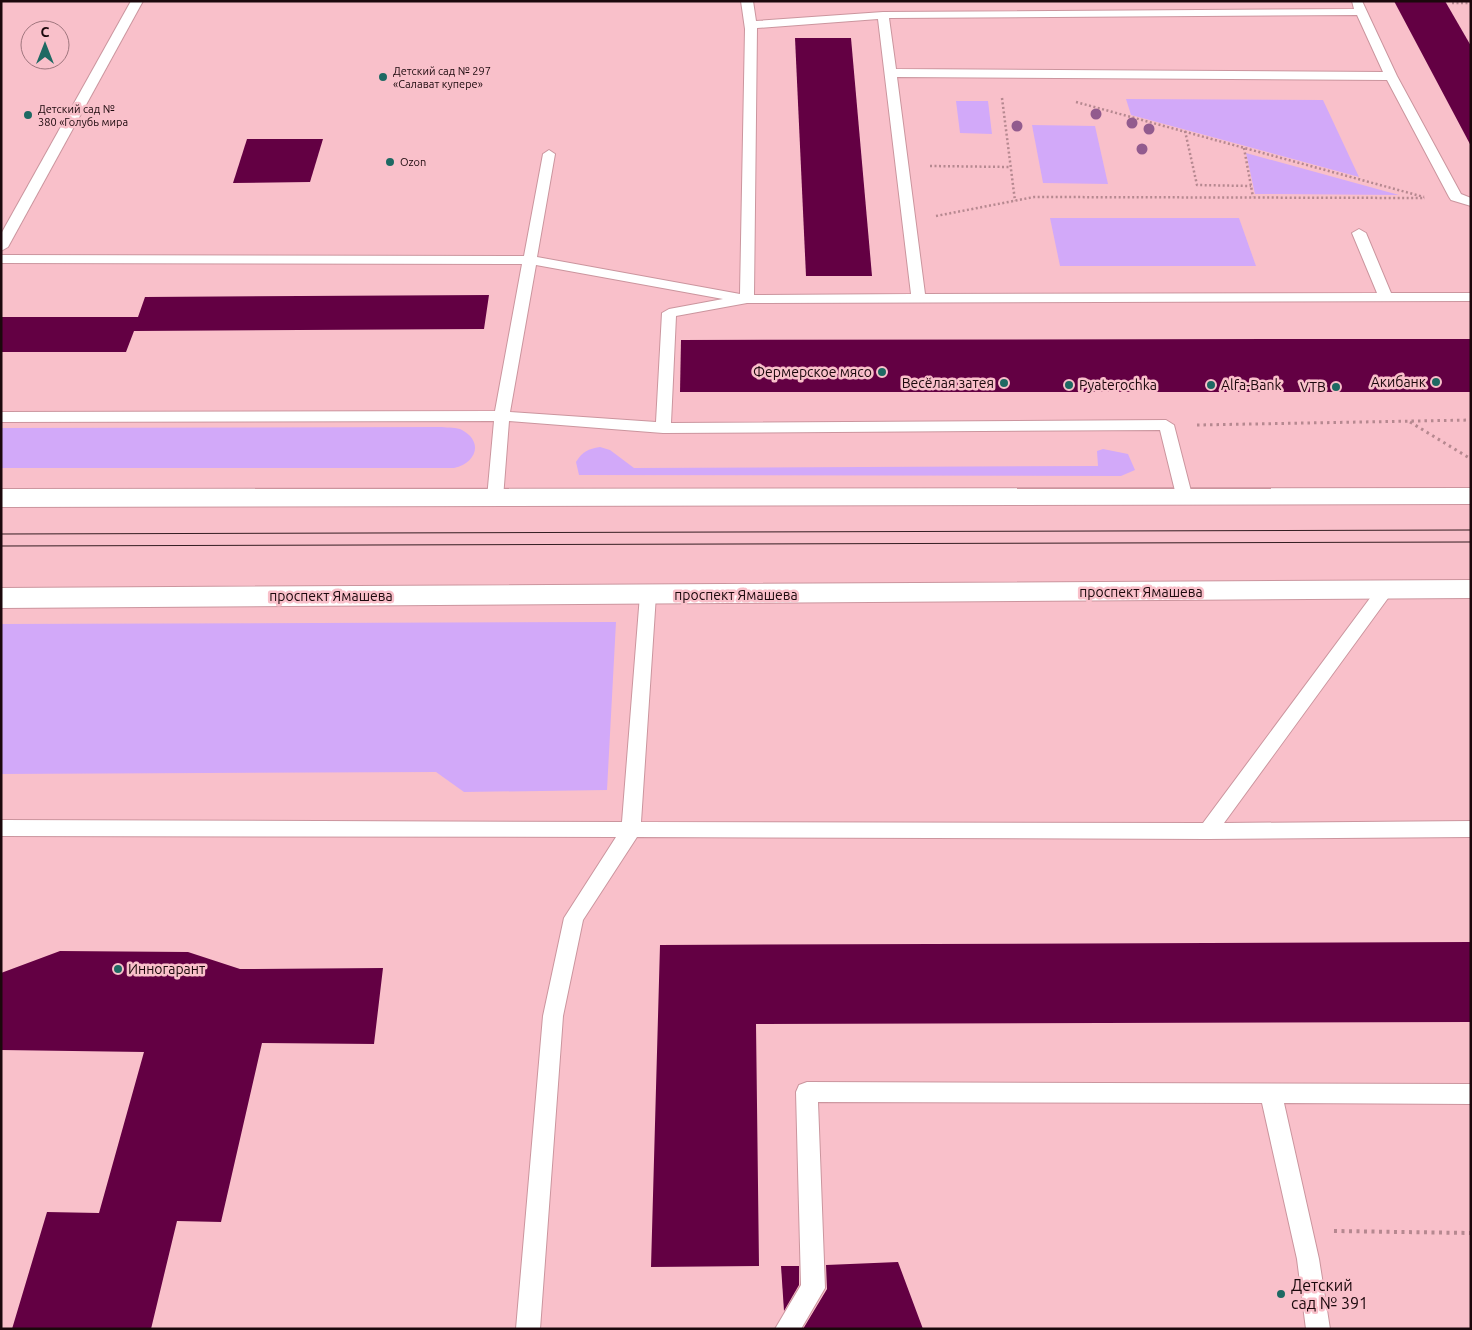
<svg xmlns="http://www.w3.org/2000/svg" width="1472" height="1330" font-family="Ubuntu,sans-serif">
	<rect width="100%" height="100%" fill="#f9c0ca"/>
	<g fill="#d2a9f9">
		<path d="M1126 99 1323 100 1359 177 1131 115Z"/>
		<path d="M956 101H988L992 134 960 133Z"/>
		<path d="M1032 125 1095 126 1108 184 1043 183Z"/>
		<path d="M1246 153 1399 195 1255 194Z"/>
		<path d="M1050 218H1239L1256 266H1060Z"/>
		<path d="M442 427C448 428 457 427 462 430 484 442 476 463 454 468H1V428Z"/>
		<path d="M600 447 610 450 634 468 1098 466 1097 451 1103 449 1128 454 1135 470 1121 476 579 475 576 462C583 451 588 449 600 447Z"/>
		<path d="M616 622 607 790 464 792 436 772 1 774V624Z"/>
	</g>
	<g fill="#630043">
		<path d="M1394 1H1445L1471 46V146Z"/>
		<path d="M795 38H851L872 276H806Z"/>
		<path d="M247 139H323L310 182 233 183Z"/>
		<path d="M489 295 484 329 134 331 126 352H1V317H138L145 297Z"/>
		<path d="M1295 339H1471V392H680L681 340Z"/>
		<path d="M1471 942V1022L756 1024 759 1266 651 1267 660 945Z"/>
		<path d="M60 951 188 952 240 969 383 968 374 1044 262 1043 221 1222 177 1221 151 1329H12L47 1212 99 1213 144 1052 1 1050V973Z"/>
		<path d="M898 1262 923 1329H803L827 1289 826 1265Z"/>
		<path d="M781 1266H799V1285L784 1311Z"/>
	</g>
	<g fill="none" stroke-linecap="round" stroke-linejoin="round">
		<defs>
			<g id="service">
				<path d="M131 1H143L8 247 1 251V234Z"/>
				<path d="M741 1H753L756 21 883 12 1354 9 1352 1H1362L1397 76 1461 194 1471 198V206L1451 200 1449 197 1387 80 897 77 925 294 1377 293 1352 233 1359 229 1366 233 1391 293H1471V301L747 303 676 316 671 423 1166 420 1174 425 1192 495 1190 499H1178L1176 495 1160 430 663 433 509 421 503 498 501 502H489L487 498 494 421 1 422V412L495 411 522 264 1 263V255L524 256 543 154 549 150 555 154 537 257 740 294 745 29ZM1357 15 1383 72 896 69 889 18ZM878 19 911 294 754 295 757 28ZM536 265 723 299 669 309 662 313 656 422 510 412Z"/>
				<path d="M1385 584 1391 586 1393 590 1391 594 1224 823 1471 821V837L1208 839 637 837 583 920 563 1016 540 1329H516L543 1016 564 918 616 837 1 836V820L622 822 640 595 642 591 648 589 654 591 656 595 641 822 1203 823 1379 586Z"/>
				<path d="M807 1082 1471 1084V1104L1284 1103 1319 1259 1330 1329H1306L1297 1259 1262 1103 818 1102 825 1288 801 1329H775L801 1285 796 1092 799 1085Z"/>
			</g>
			<g id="primary">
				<path d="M1471 488V504L1 507V489Z"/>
				<path d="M1471 580V598L1 608V588Z"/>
			</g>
		</defs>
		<use href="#service" stroke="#cb959e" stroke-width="2"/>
		<use href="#primary" stroke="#cb959e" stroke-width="2"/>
		<g stroke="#b68890" stroke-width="2.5" stroke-dasharray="2 2.5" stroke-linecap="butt">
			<path d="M1452 3H1471"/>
			<path d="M1002 98 1015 201"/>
			<path d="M1076 102 1424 197"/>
			<path d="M1185 131 1197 185 1251 186"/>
			<path d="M1244 148 1253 197"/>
			<path d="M930 166 1010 167"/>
			<path d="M936 216 1034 197 1425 198"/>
		</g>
		<g stroke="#b68890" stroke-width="3" stroke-dasharray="2.5 4" stroke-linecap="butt">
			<path d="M1410 422 1471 459"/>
			<path d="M1197 425 1471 420"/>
		</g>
		<path stroke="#b68890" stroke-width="4" stroke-dasharray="3 4.5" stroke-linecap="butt" d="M1334 1231 1471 1233"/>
		<use href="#service" fill="#fff" fill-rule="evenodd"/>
		<use href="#primary" fill="#fff" fill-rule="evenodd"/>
		<g stroke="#341d21" stroke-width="1">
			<path d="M1 534 1471 530"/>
			<path d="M1 546 1471 542"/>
		</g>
	</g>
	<g fill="#925b8e">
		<circle cx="1096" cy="114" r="5.5"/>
		<circle cx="1132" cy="123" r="5.5"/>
		<circle cx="1017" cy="126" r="5.5"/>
		<circle cx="1149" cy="129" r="5.5"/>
		<circle cx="1142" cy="149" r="5.5"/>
	</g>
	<g fill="#1e6963" stroke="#f9c0ca" stroke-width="2">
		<circle cx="383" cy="77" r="5"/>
		<circle cx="28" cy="115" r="5"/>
		<circle cx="390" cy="162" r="5"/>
		<circle cx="882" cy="372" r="5"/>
		<circle cx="1436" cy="382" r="5"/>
		<circle cx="1004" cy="383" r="5"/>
		<circle cx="1069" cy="385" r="5"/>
		<circle cx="1211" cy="385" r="5"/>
		<circle cx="1336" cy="387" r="5"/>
		<circle cx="118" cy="969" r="5"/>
		<circle cx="1281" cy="1294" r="5"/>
	</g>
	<g text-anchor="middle" stroke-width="5" stroke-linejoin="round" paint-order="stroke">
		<g font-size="11" fill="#1b080c" stroke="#f9c0ca" text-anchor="start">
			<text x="393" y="75">Детский сад № 297<tspan x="393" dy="13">«Салават купере»</tspan></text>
			<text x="38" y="113">Детский сад №<tspan x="38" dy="13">380 «Голубь мира</tspan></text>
			<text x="400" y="166">Ozon</text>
		</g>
		<g font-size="14" fill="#1b080c" stroke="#f9c0ca" text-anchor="end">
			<text x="872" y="377">Фермерское мясо</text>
			<text x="1426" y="387">Акибанк</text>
			<text x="994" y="388">Весёлая затея</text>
			<text x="1079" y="390" text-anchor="start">Pyaterochka</text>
			<text x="1221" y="390" text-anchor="start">Alfa-Bank</text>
			<text x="1326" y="392">VTB</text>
			<text x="128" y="974" text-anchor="start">Инногарант</text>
		</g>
		<g font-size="14" fill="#1b080c" stroke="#f9c0ca">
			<text x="1141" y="597">проспект Ямашева</text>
			<text x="736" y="600">проспект Ямашева</text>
			<text x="331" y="601">проспект Ямашева</text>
		</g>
		<g font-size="16" fill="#1b080c" stroke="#f9c0ca" text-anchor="start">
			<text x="1291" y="1291">Детский<tspan x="1291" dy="18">сад № 391</tspan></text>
		</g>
	</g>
	<rect width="1472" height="1330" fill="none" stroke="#1b080c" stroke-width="5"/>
	<g transform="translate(45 45)"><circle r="24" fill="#f9c0ca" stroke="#a0767e"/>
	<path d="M0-4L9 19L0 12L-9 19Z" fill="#1e6963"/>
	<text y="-8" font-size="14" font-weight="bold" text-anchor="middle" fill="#1b080c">С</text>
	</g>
</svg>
